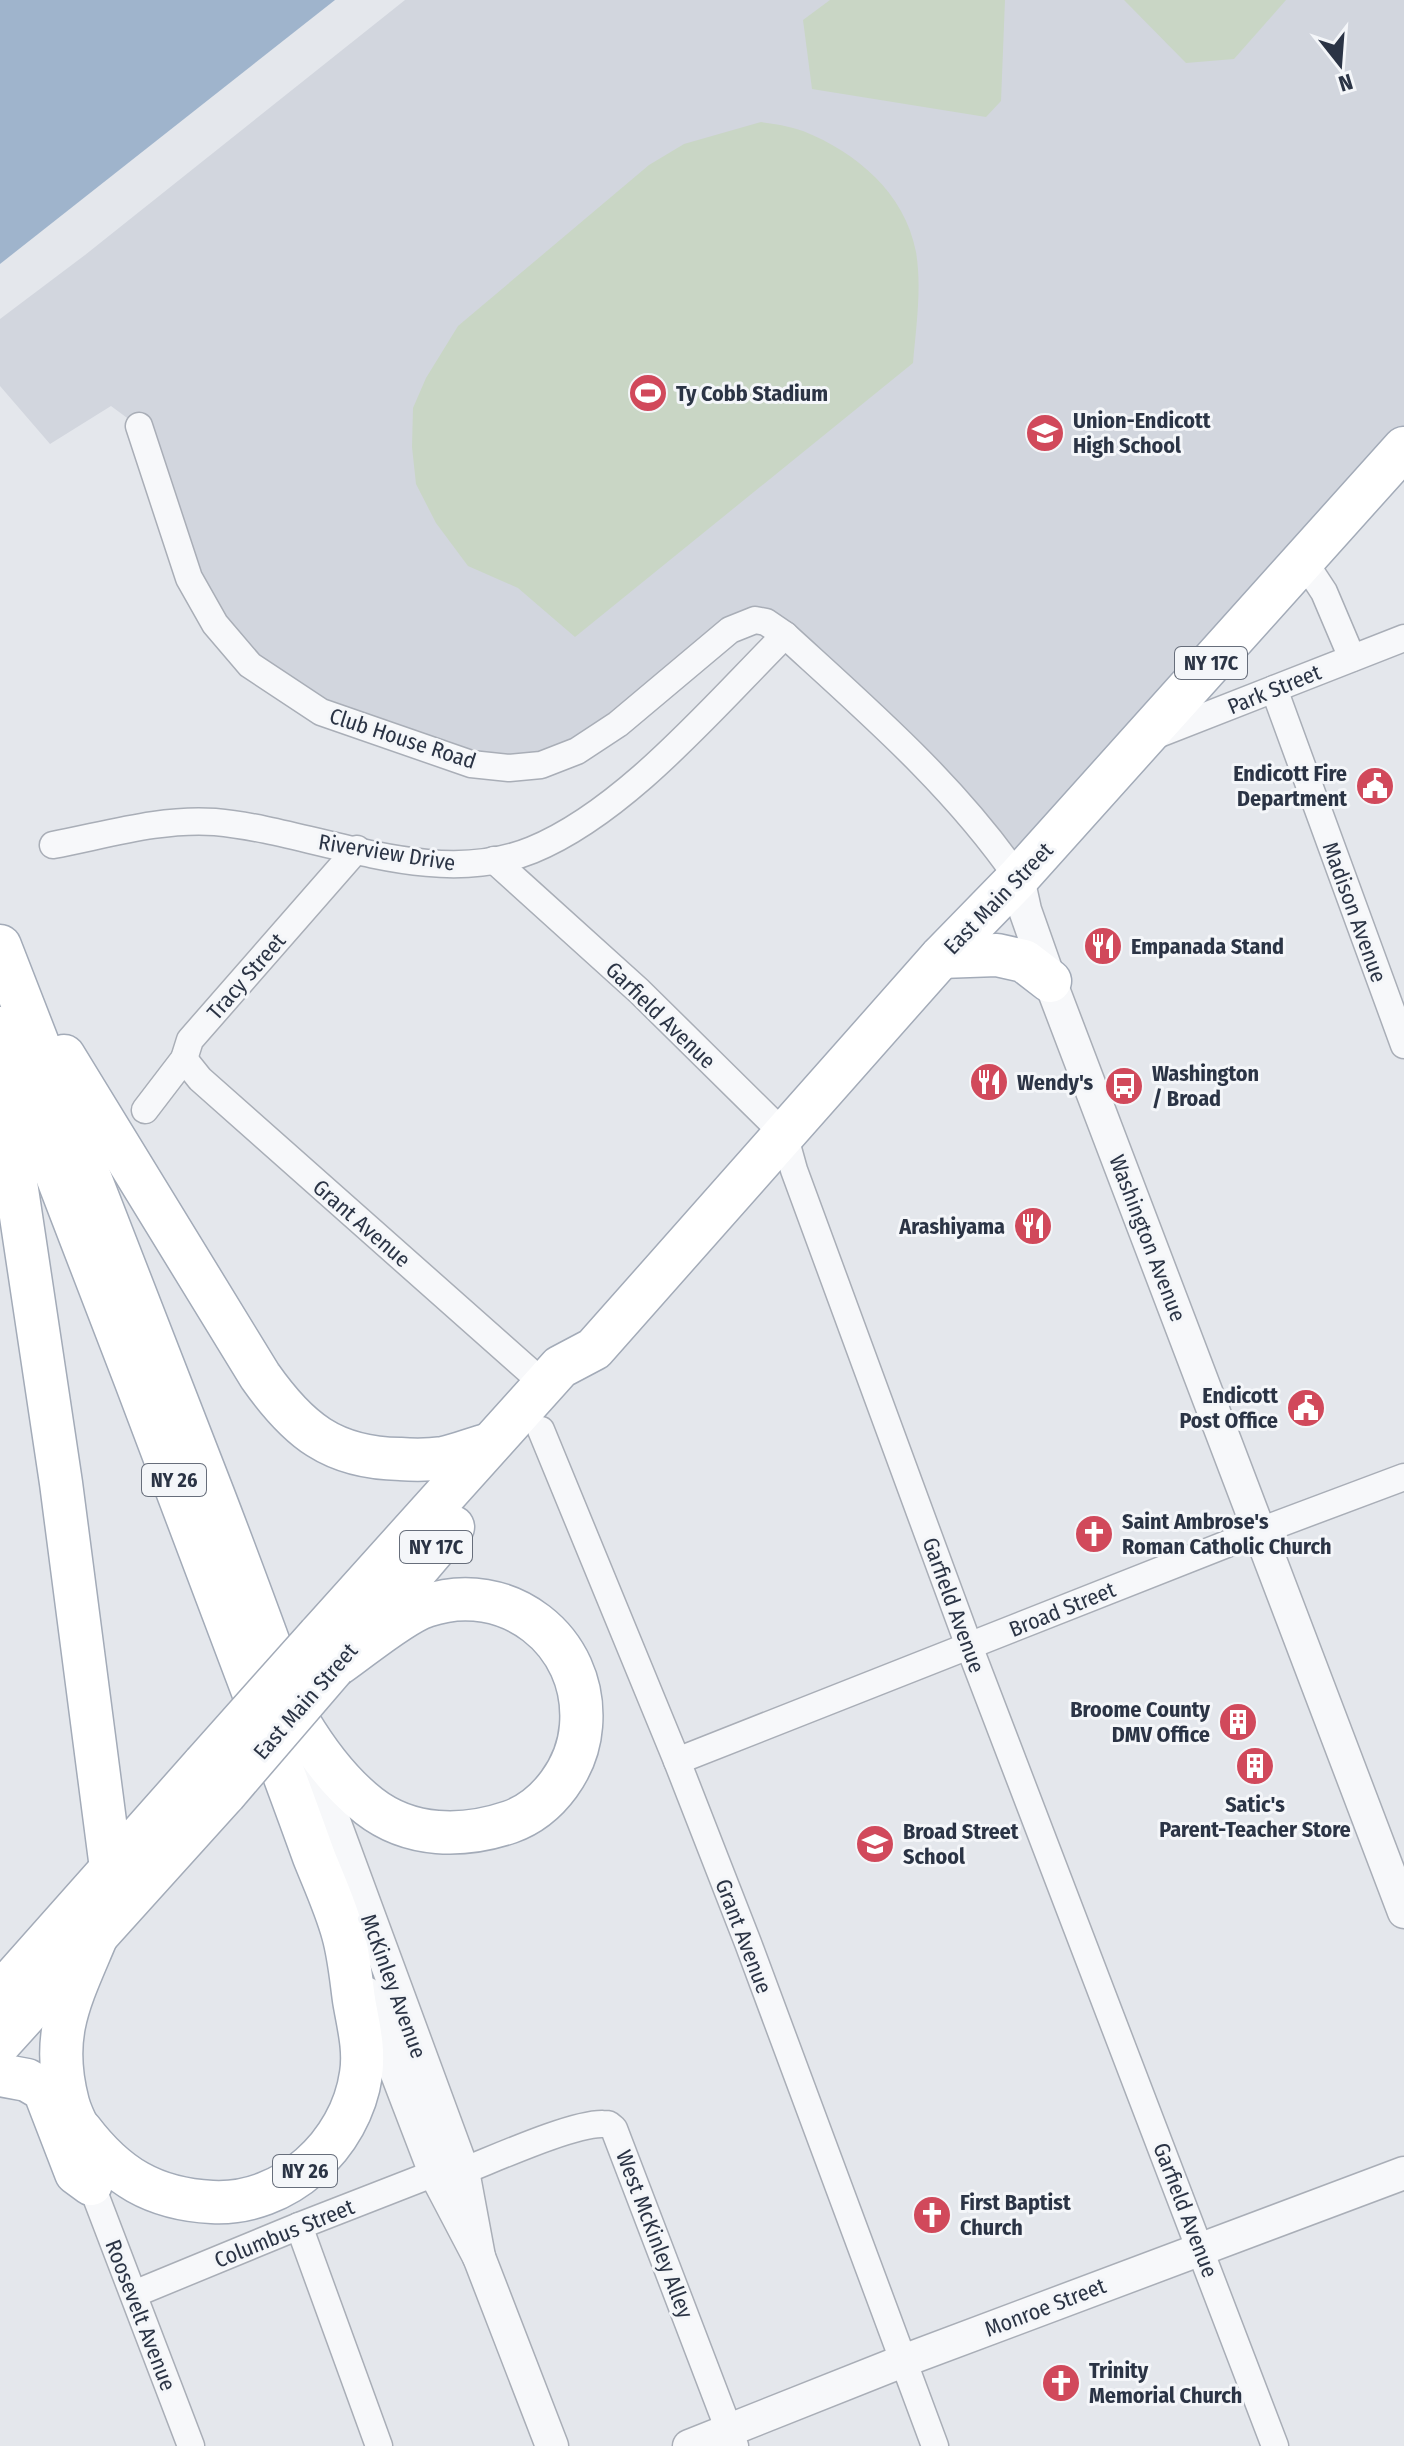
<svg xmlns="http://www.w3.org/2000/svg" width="1404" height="2446" font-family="'Fira Sans Condensed',sans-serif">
	<rect width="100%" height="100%" fill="#e4e7ec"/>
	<path fill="#d2d6de" d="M405 0H1404V448L1018 878 989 836 754 620 618 724 509 768 321 712 215 624 138 426 111 406 50 444 0 386V319L85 255Z"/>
	<g fill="#c9d6c5">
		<path d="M830 0H1005L1001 101 986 117 812 89 803 20Z"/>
		<path d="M1124 0H1286L1234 59 1186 63Z"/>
		<path d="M761 122C774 124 790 126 803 131 856 152 905 193 916 252 922 288 916 327 913 363L575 637 518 588 468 566 436 523 416 484 412 447 413 408 426 378 458 326 649 165 684 144Z"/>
	</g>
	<path fill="#9fb4cc" d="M0 0H335L0 264Z"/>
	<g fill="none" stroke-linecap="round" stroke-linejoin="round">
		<defs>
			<g id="minor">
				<path d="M139 426 189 578 215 624 250 665 321 712 471 764 509 768 541 765 577 751 618 724 730 630 755 620 766 622 785 635C868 711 954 785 1018 878"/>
				<path d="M1303 560 1324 592 1352 658"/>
				<path d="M1274 689 1404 1045"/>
				<path d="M1154 736 1404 638"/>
				<path d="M53 845C106 835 161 818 215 822 316 831 432 891 532 850 625 812 714 706 785 635"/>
				<path d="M494 860 639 991 784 1134 794 1170 969 1646 1275 2446"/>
				<path d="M184 1059 200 1079 544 1384"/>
				<path d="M145 1110 184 1059 190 1040 357 849"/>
				<path d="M541 1430 677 1761 748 1943 935 2446"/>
				<path d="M677 1761 1260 1531 1404 1477"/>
				<path d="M463 2171C494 2159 573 2123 603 2124 610 2124 609 2124 614 2129L735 2446"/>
				<path d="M91 2184 191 2446"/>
				<path d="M299 2226 379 2446"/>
				<path d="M134 2294 299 2226 435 2173"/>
			</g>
			<g id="tertiary">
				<path d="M1018 878 1025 910 1050 981 1404 1912"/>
				<path d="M309 1753 463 2171 479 2257"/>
				<path d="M366 1993 435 2173 479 2257 552 2446"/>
				<path d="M689 2446 903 2361 1404 2173"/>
			</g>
			<g id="primary">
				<path d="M0 946C71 1129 142 1312 213 1494 233 1546 252 1597 271 1649 279 1672 286 1701 299 1722 317 1752 341 1784 369 1806 410 1838 463 1838 510 1822 549 1808 578 1767 581 1726 588 1640 506 1578 426 1606 401 1614 358 1651 334 1667"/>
				<path d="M941 957 997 955 1024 961 1050 981"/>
				<path d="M0 1028C86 1248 169 1468 252 1689 273 1745 294 1801 314 1857 324 1882 336 1908 343 1934 349 1955 351 1978 354 2000 358 2024 365 2049 361 2074 351 2145 285 2206 212 2202 153 2199 116 2176 81 2130"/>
				<path d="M64 1056 260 1376C298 1430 332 1458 400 1459 414 1460 429 1460 443 1458 458 1455 474 1448 490 1444"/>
				<path d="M0 1076 61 1483 111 1868"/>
				<path d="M369 1626 453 1527"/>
				<path d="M319 1635 560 1367 594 1349 941 957 1018 878 1404 448"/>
				<path d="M0 1994 204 1764"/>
				<path d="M0 2043 225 1794"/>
				<path d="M0 2075 27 2080 44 2090 76 2173 91 2184C99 2152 76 2133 68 2103 50 2035 70 2000 96 1938"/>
			</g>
		</defs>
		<use href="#minor" stroke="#a9aeb7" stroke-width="29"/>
		<use href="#tertiary" stroke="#a9aeb7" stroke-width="35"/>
		<use href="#primary" stroke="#a3abb8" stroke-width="45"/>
		<use href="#minor" stroke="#f7f8fa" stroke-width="26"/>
		<use href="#tertiary" stroke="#f7f8fa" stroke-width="32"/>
		<use href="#primary" stroke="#fff" stroke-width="42"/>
		<defs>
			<g id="primary-bridge">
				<path d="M204 1764 319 1635"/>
				<path d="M225 1794 334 1667"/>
			</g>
		</defs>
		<use href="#primary-bridge" stroke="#a3abb8" stroke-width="45" stroke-linecap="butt"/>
		<use href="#primary-bridge" stroke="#fff" stroke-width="42"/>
	</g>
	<defs>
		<symbol id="stadium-disc" viewBox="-11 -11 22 22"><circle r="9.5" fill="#d1495b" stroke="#f4f6f9"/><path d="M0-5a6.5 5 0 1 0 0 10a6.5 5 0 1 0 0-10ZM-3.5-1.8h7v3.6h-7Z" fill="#fff"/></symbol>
		<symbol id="school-disc" viewBox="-11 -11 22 22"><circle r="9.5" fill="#d1495b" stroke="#f4f6f9"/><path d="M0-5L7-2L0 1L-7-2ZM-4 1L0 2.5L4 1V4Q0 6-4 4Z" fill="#fff"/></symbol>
		<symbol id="civic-disc" viewBox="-11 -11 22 22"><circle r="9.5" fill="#d1495b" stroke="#f4f6f9"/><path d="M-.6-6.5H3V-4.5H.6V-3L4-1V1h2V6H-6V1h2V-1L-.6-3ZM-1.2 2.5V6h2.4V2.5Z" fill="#fff"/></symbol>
		<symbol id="restaurant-disc" viewBox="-11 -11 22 22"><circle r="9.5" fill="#d1495b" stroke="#f4f6f9"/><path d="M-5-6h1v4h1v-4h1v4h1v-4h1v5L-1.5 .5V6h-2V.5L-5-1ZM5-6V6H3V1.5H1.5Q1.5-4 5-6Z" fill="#fff"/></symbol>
		<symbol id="bus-disc" viewBox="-11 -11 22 22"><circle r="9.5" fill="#d1495b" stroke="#f4f6f9"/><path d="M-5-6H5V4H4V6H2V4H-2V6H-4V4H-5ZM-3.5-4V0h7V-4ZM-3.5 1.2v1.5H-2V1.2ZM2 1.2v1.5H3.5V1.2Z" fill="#fff"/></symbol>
		<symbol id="church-disc" viewBox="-11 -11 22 22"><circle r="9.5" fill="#d1495b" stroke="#f4f6f9"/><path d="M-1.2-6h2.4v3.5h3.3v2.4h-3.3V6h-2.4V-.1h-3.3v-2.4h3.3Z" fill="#fff"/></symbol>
		<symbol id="building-disc" viewBox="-11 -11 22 22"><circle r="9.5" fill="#d1495b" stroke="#f4f6f9"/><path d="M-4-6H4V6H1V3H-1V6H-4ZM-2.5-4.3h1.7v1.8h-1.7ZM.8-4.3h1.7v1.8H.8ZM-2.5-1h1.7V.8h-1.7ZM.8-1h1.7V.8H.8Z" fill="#fff"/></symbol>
	</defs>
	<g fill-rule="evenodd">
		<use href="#stadium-disc" x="626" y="371" width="44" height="44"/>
		<use href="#school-disc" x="1023" y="411" width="44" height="44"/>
		<use href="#civic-disc" x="1353" y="764" width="44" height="44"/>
		<use href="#restaurant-disc" x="1081" y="924" width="44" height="44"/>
		<use href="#restaurant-disc" x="967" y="1060" width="44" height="44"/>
		<use href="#bus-disc" x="1102" y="1064" width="44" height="44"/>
		<use href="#restaurant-disc" x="1011" y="1204" width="44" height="44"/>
		<use href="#civic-disc" x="1284" y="1386" width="44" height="44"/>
		<use href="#church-disc" x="1072" y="1512" width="44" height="44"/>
		<use href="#building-disc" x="1216" y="1700" width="44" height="44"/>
		<use href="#building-disc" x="1233" y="1744" width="44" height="44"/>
		<use href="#school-disc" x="853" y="1822" width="44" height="44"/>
		<use href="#church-disc" x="910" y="2193" width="44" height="44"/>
		<use href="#church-disc" x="1039" y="2361" width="44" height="44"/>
	</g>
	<g text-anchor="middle" stroke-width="6" stroke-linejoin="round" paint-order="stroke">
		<g fill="#f4f6f9" stroke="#676e7b" stroke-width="2">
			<rect x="1175" y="647" width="72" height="32" rx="6"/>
			<rect x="142" y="1464" width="64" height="32" rx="6"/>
			<rect x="400" y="1531" width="72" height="32" rx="6"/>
			<rect x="273" y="2155" width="64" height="32" rx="6"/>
		</g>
		<g font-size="20" font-weight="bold" fill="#2b3445">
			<text x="1211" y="670">NY 17C</text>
			<text x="174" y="1487">NY 26</text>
			<text x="436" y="1554">NY 17C</text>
			<text x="305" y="2178">NY 26</text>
		</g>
		<g font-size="22" font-weight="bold" fill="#2b3445" stroke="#f4f6f9" text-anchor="start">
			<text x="676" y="401">Ty Cobb Stadium</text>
			<text x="1073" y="428">Union-Endicott<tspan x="1073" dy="25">High School</tspan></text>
			<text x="1347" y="781" text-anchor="end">Endicott Fire<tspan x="1347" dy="25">Department</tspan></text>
			<text x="1131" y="954">Empanada Stand</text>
			<text x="1152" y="1081">Washington<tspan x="1152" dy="25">/ Broad</tspan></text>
			<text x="1017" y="1090">Wendy's</text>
			<text x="1005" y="1234" text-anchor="end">Arashiyama</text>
			<text x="1278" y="1403" text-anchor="end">Endicott<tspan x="1278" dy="25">Post Office</tspan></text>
			<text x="1122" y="1529">Saint Ambrose's<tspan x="1122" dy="25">Roman Catholic Church</tspan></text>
			<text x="1210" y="1717" text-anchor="end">Broome County<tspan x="1210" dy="25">DMV Office</tspan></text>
			<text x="1255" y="1812" text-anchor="middle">Satic's<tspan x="1255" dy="25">Parent-Teacher Store</tspan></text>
			<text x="903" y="1839">Broad Street<tspan x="903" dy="25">School</tspan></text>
			<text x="960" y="2210">First Baptist<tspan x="960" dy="25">Church</tspan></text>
			<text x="1089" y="2378">Trinity<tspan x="1089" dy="25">Memorial Church</tspan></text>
		</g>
		<g font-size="22" fill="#2b3445" stroke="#f4f6f9">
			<text transform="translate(1274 689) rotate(-22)" y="8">Park Street</text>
			<text transform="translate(403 738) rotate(18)" y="8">Club House Road</text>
			<text transform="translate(387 852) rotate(9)" y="8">Riverview Drive</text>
			<text transform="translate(998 898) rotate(-46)" y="8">East Main Street</text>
			<text transform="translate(1355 912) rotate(70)" y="8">Madison Avenue</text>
			<text transform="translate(246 976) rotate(-49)" y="8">Tracy Street</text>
			<text transform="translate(661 1015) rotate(44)" y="8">Garfield Avenue</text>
			<text transform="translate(362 1223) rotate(41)" y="8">Grant Avenue</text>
			<text transform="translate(1148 1238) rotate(69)" y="8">Washington Avenue</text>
			<text transform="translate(954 1605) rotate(70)" y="8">Garfield Avenue</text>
			<text transform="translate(1062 1609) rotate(-22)" y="8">Broad Street</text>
			<text transform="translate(305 1701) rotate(-49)" y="8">East Main Street</text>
			<text transform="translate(744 1936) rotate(69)" y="8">Grant Avenue</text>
			<text transform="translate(394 1986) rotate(70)" y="8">McKinley Avenue</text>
			<text transform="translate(1186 2210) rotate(69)" y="8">Garfield Avenue</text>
			<text transform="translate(284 2233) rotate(-22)" y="8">Columbus Street</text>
			<text transform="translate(655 2234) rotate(69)" y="8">West McKinley Alley</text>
			<text transform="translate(1045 2307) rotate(-21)" y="8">Monroe Street</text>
			<text transform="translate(141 2315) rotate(69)" y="8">Roosevelt Avenue</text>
		</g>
	</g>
	<g transform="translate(1340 64) rotate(163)" stroke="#f4f6f9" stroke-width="6" paint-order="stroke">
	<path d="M0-6L14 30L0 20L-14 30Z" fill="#2b3445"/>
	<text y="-12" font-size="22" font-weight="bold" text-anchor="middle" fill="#2b3445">N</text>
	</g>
</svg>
